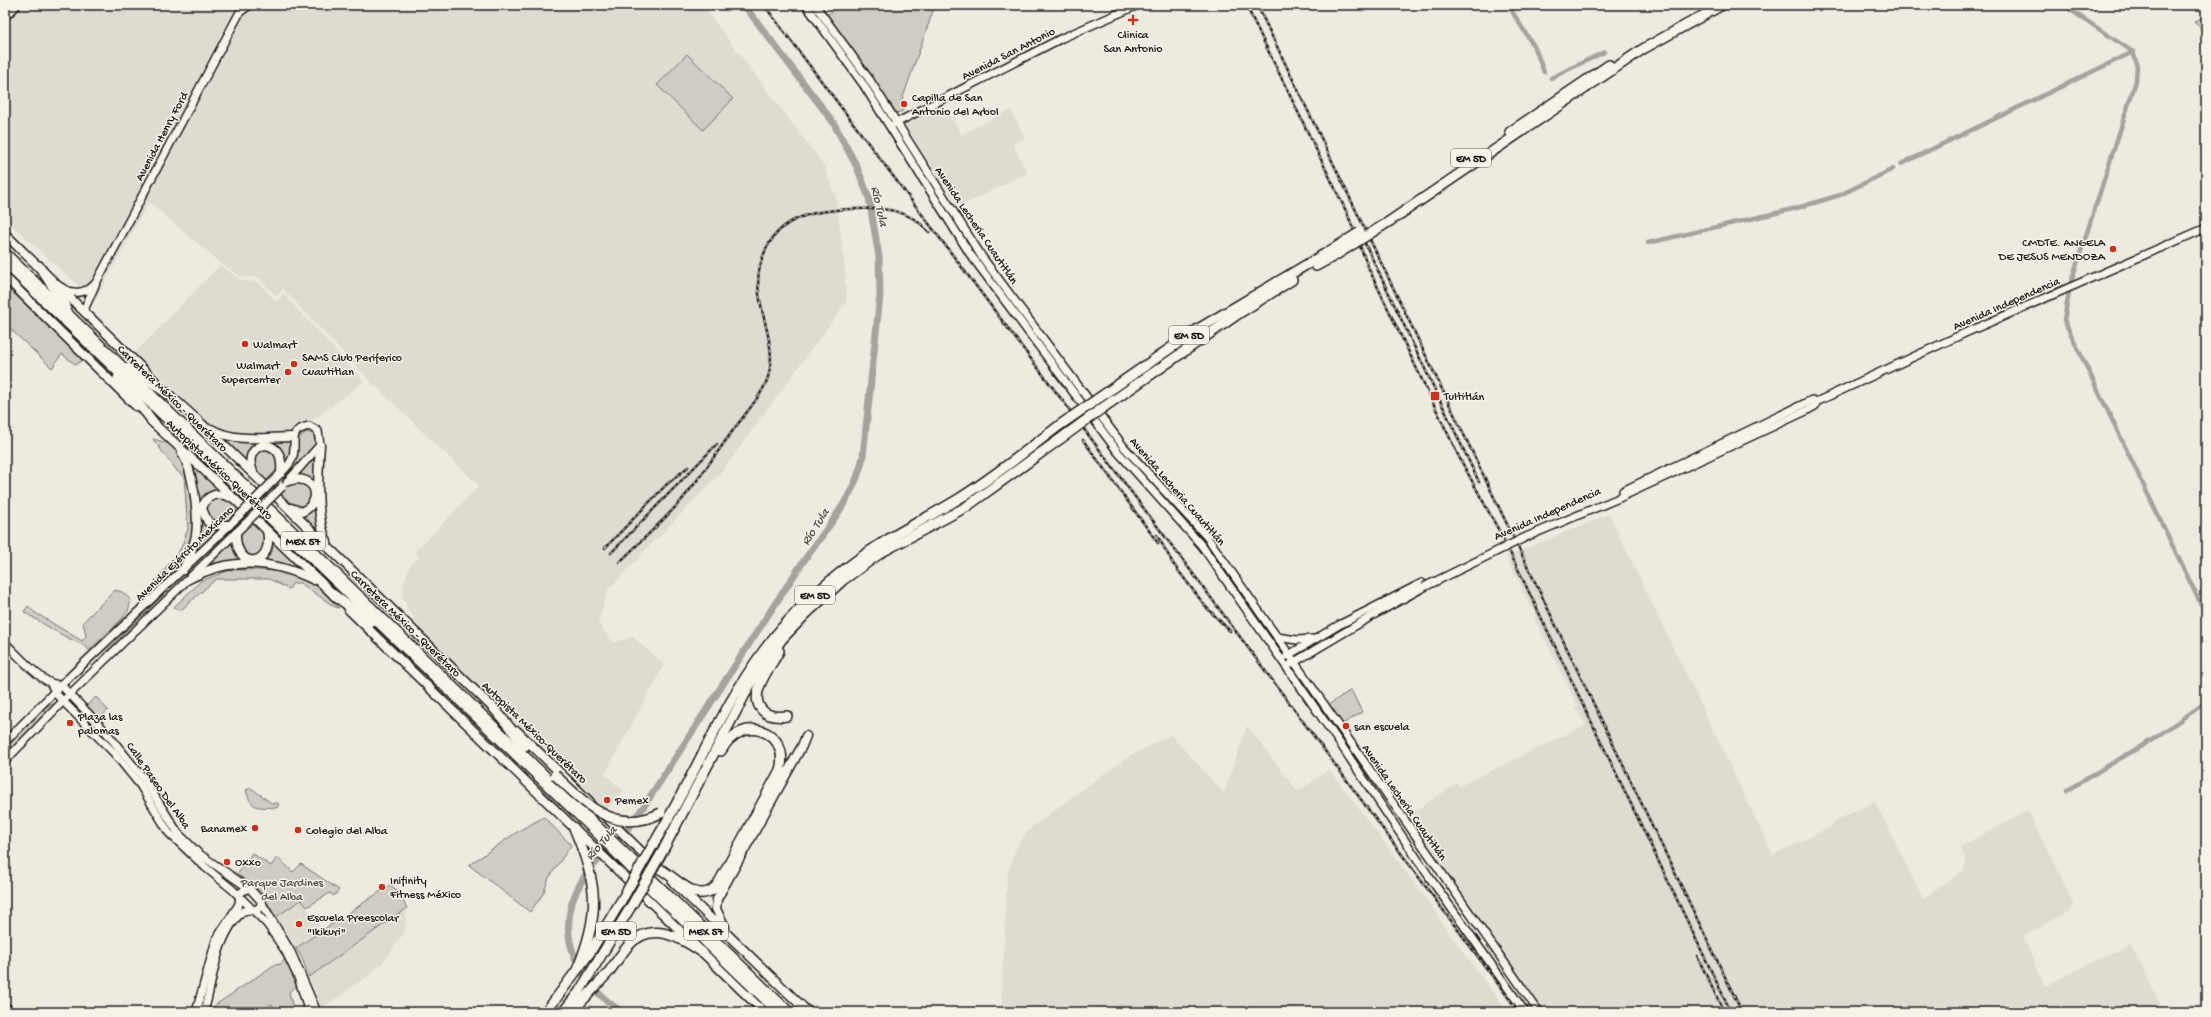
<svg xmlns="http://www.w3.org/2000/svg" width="2211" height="1017" font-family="'Gochi Hand',sans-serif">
	<rect width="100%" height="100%" fill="#eeeae0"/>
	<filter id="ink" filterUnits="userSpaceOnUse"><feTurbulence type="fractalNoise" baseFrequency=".025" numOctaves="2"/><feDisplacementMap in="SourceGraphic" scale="8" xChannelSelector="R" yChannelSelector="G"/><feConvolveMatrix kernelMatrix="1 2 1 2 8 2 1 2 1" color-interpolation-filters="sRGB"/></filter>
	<g filter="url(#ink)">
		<g fill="#dedbd1">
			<path d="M5 5H702L824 165 836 199 844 259 847 301 723 470 608 590 598 623 614 643 632 636 664 665 605 774 623 791 606 810 413 623V616L407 608 403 597 404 581 411 564 419 557 415 552 479 486 367 378 283 289 276 296 259 278 242 277 220 263 149 202 95 301 5 219Z"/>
			<path d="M942 105 962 134 1011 110 1025 138 1013 144 1027 173 959 207 904 124Z"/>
			<path d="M220 265 241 280 258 282 276 301 283 294 364 381 312 421 285 435 244 437 205 420 135 353Z"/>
			<path d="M1609 514 1773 855 1830 827 1834 822 1875 801 1923 899 1964 870 1966 862 1960 847 2027 810 2059 872 2073 904 2071 910 2023 937 2045 986 2130 944 2164 1012H1545L1409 815 1457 783 1459 786 1586 725 1575 708 1578 706 1535 620 1534 612 1506 557Z"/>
			<path d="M1247 726 1298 792 1329 769 1440 917 1438 918 1508 1012H1001L1007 876 1016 848 1023 837 1032 827 1080 791 1131 755 1171 735 1224 793Z"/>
			<path d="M302 900 322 931 296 948 276 917Z"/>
			<path d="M407 908 405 931 384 961 371 974 322 1008 309 977Z"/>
		</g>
		<g fill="#cfccc3" stroke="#767470">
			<path d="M837 5H935L900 106 903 111 897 113 827 15 834 10Z"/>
			<path d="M2206 15V33L2194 22Z"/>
			<path d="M687 54 733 99 703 130 657 85Z"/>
			<path d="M8 288 83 359 76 365 62 354 52 368 5 324V291Z"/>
			<path d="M306 432 313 434 316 444 308 454 166 599 93 668 106 651 283 477C297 460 295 460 298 439Z"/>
			<path d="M217 435C237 446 266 441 289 440 293 448 289 458 284 465L283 456 258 445 249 466Z"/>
			<path d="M153 439C162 441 175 445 180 453 190 468 196 520 193 538 190 555 175 571 162 583L157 580 181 548 188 529 184 477 177 471Z"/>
			<path d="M261 448 272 450 279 459 278 468 265 482 256 474 253 456Z"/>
			<path d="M316 455 322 537 300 514 314 506 307 478 297 475Z"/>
			<path d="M193 464 223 492H219L200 513 221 528 190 560 199 532 197 483Z"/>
			<path d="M304 480 314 494 306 508H294L278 495 290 483Z"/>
			<path d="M215 496 227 498 238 508 231 518 223 523 212 520C205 509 205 505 215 496Z"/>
			<path d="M253 521 265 533 267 544 255 558 241 553 240 534Z"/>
			<path d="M233 541 236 553 244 561C258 562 274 561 273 543L299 569 274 563 207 569Z"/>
			<path d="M230 570C256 570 285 568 309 581 320 588 330 599 339 608L335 607 300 583H293L289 589 269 579H216L180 611 174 607 201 581Z"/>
			<path d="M115 590 122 592 131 600 128 611 119 622 89 650 83 645 60 634 24 612 28 606 34 612 82 641 86 636 83 622Z"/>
			<path d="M1351 690 1362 712 1343 724 1328 705Z"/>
			<path d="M96 697 108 710 97 721 86 706Z"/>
			<path d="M56 703 57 704 5 758V749L47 706Z"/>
			<path d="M251 788 274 805 276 802 279 804 277 808C259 806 252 812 246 790Z"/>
			<path d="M544 817 571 845 549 878 543 894 530 912 469 865 520 830Z"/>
			<path d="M252 853 271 866 277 857 293 872 301 864 339 890 334 896 330 893 307 907 301 900 276 917 260 891 237 875Z"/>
			<path d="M390 885 397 890 407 908 309 977 302 958 296 948Z"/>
			<path d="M286 957 298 985 289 992 294 1012H276L272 1004 258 1012H210L211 1008 274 965 281 964Z"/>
		</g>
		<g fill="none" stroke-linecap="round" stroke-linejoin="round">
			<g stroke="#a6a39d" stroke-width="4.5">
				<path d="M1510 5 1513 13 1535 48 1544 72"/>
				<path d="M2063 5 2133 52 2137 64 2136 81 2071 282 2064 320 2206 615"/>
				<path d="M1551 78 1604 52"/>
				<path d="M1901 164 2133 52"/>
				<path d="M1648 243 1797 208 1840 195 1893 169"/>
				<path d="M2067 790 2155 738 2206 702"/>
			</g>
			<path stroke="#a6a39d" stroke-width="7" d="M622 1012C576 982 551 930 583 879 593 863 608 851 620 838 629 828 636 817 644 806 696 727 746 647 799 568 821 534 856 498 863 456L880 295 879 257 869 198 857 167 833 122 744 5"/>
			<defs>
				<g id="secondary">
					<path d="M806 5 863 84 970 254 1118 452 1202 546 1341 745 1430 878 1525 1012"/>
					<path d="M815 5 869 79 982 257 1124 447 1207 537 1539 1012"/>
					<path d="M5 17 17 5"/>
					<path d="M894 124 1062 38 1138 5"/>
					<path d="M61 287C72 295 85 294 95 284"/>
					<path d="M84 310 96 283 240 12 250 5"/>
					<path d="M279 475C285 469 291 464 293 456 297 441 287 431 309 426L318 431 320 445 287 482"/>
					<path d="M1623 491 1812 400 1816 402"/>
					<path d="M1619 498 1806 411 1815 406 1816 402 1965 333 2206 228"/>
					<path d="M1277 637 1297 640 1312 639"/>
					<path d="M5 643C15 652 42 683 55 684"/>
					<path d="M1287 656 1339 625 1422 583"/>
					<path d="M1291 664 1377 613 1424 587"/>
					<path d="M51 684 57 695 114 753 140 785 169 833 205 867 233 890 267 924 286 952 298 977 309 1012"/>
					<path d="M61 685 106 732 144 779 178 833 198 853 250 889 260 900 291 952 317 1012"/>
					<path d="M5 742 61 685 239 516"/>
					<path d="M5 761 70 694 246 523"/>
					<path d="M5 1006 11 1012"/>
					<path d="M196 1012 216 940 239 904 240 893 248 888"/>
					<path d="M204 1012C214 978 215 937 243 911L258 909 262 903"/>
				</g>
				<g id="primary">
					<path d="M5 234 155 381"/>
					<path d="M5 277 136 406"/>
					<path d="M164 390 202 424 495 710"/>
					<path d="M151 421 218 483 338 599"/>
					<path d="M211 429C236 443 266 437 293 437"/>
					<path d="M320 445C318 474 315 517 327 542"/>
					<path d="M182 453C193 471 199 514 196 535 194 547 188 559 183 570"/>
					<path d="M253 472C248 460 250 447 266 445 281 448 282 460 281 473"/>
					<path d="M288 481C314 472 326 500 302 512L291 508"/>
					<path d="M229 525H215L208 522 202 509C206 494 218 492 230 497"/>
					<path d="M236 533C235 573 275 566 267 531"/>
					<path d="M189 579C230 557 273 560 314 580"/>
					<path d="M349 610 764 1012"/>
					<path d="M517 731 590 802"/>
					<path d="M604 815 659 869"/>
					<path d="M673 882 808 1012"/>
					<path d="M725 927 716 909 717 899 802 746 806 736"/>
				</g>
				<g id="highway">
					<path d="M1510 132 1609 65"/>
					<path d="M1390 221 1643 49 1722 5"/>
					<path d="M5 253 789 1012"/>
					<path d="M5 263 597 833 653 891 778 1012"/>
					<path d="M39 266 66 306"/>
					<path d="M1316 266 1336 255"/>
					<path d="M130 367 168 394"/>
					<path d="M118 378 155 424"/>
					<path d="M1096 400 1198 329 1333 249"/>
					<path d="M1104 407 1238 314 1292 280"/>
					<path d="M334 595 370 622"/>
					<path d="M779 651C771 667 746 695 763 711 769 717 779 717 787 716"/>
					<path d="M492 706 525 746"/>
					<path d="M574 828C598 884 601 913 577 970"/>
					<path d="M653 845C698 772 730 683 789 620 815 592 844 568 876 547 903 529 933 515 960 498 995 476 1027 450 1060 425"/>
					<path d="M661 854 751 683 782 639 806 614 843 580 882 552 966 507 1067 434"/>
					<path d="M660 869C677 878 700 908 718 884L780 770C791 731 742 712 721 751"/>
					<path d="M546 1012 591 951 624 896"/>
					<path d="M563 1012 579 992 633 903"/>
					<path d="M572 1012C584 999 596 986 608 973 615 964 621 954 628 946 651 920 680 937 702 952"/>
				</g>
			</defs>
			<use href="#secondary" stroke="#1c1c1c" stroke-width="10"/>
			<use href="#primary" stroke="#1c1c1c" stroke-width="11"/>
			<use href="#highway" stroke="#1c1c1c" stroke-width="12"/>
			<use href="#secondary" stroke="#f7f3e8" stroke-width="7"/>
			<use href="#primary" stroke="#f7f3e8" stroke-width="8"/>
			<use href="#highway" stroke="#f7f3e8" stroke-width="9"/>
			<defs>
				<g id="rail">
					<path d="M764 5 1197 579 1519 1012"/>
					<path d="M1246 5 1347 213 1369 269 1459 457 1503 538 1731 1012"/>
					<path d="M1257 5 1742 1012"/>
					<path d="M1361 235 1479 482"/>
					<path d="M1083 440 1158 543"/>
					<path d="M1157 535 1174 565"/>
					<path d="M605 548 666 485 688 467"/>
					<path d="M611 553 717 444"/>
					<path d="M1171 561 1206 607 1230 631"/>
					<path d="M620 562C640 542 661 523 680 502 698 481 713 458 729 436 740 420 755 404 764 387 785 346 750 307 760 266 772 217 811 210 854 209 884 208 908 208 929 232"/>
					<path d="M1697 956 1724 1012"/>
				</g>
			</defs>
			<use href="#rail" stroke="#1c1c1c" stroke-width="2.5"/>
			<use href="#rail" stroke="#f7f3e8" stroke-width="1" stroke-dasharray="3" stroke-linecap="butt"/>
			<defs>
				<g id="secondary-bridge">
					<path d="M239 516 278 476"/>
					<path d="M246 523 282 487"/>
					<path d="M1424 587 1526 537 1619 498"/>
				</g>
				<g id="highway-bridge">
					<path d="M1333 249 1360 232"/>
					<path d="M1336 255 1390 221"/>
					<path d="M1060 425 1096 400"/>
					<path d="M1067 434 1104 407"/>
					<path d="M555 775C586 804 614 836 661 813"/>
					<path d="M624 896 653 845"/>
					<path d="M633 903 661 854"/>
				</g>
			</defs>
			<use href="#secondary-bridge" stroke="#1c1c1c" stroke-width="10" stroke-linecap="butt"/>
			<use href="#highway-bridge" stroke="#1c1c1c" stroke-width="12" stroke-linecap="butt"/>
			<use href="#secondary-bridge" stroke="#f7f3e8" stroke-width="7"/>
			<use href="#highway-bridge" stroke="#f7f3e8" stroke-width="9"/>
		</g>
	</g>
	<g fill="#c8321e" stroke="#f7f3e8" stroke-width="1.5">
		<path d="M1131 14h4v4h4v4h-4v4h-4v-4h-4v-4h4z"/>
		<circle cx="904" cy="104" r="4"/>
		<circle cx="2113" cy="249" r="4"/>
		<circle cx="245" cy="344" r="4"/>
		<circle cx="294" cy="364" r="4"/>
		<circle cx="288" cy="372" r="4"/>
		<rect x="1430" y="391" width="10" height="10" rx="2"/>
		<circle cx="70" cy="723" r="4"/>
		<circle cx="1346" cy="726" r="4"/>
		<circle cx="607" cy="800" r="4"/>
		<circle cx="255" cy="828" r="4"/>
		<circle cx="298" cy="830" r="4"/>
		<circle cx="227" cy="862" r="4"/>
		<circle cx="382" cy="887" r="4"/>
		<circle cx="299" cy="924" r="4"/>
	</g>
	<g text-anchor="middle" stroke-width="3" stroke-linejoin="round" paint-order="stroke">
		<g fill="#f7f3e8" stroke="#5e5c59" stroke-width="1">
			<rect x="1451" y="149" width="40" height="18" rx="3"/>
			<rect x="1169" y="326" width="40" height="18" rx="3"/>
			<rect x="281" y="532" width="44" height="18" rx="3"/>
			<rect x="795" y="586" width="40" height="18" rx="3"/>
			<rect x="596" y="922" width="40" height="18" rx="3"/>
			<rect x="684" y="922" width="44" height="18" rx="3"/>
		</g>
		<g font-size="11" font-weight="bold" fill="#1c1c1c">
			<text x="1471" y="162">EM 5D</text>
			<text x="1189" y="339">EM 5D</text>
			<text x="303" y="545">MEX 57</text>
			<text x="815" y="599">EM 5D</text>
			<text x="616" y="935">EM 5D</text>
			<text x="706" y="935">MEX 57</text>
		</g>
		<g font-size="12" fill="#1c1c1c" stroke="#f7f3e8" text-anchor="start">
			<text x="1133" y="38" text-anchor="middle">Clinica<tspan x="1133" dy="14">San Antonio</tspan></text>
			<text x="912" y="101">Capilla de San<tspan x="912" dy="14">Antonio del Arbol</tspan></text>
			<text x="2105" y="246" text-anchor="end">CMDTE. ANGELA<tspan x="2105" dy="14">DE JESUS MENDOZA</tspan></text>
			<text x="253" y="348">Walmart</text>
			<text x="302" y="361">SAMS Club Periferico<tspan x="302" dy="14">Cuautitlan</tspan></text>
			<text x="280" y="369" text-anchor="end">Walmart<tspan x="280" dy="14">Supercenter</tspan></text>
			<text x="1444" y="400">Tultitlán</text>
			<text x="78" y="720">Plaza las<tspan x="78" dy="14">palomas</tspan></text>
			<text x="1354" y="730">san escuela</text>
			<text x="615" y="804">Pemex</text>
			<text x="247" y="832" text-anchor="end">Banamex</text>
			<text x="306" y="834">Colegio del Alba</text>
			<text x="235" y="866">Oxxo</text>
			<text x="390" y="884">Inifinity<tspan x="390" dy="14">Fitness México</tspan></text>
			<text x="307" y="921">Escuela Preescolar<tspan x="307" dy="14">"Ikikuri"</tspan></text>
		</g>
		<g font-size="12" fill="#1c1c1c" stroke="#f7f3e8">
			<text transform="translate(1008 53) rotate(-27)" y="4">Avenida San Antonio</text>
			<text transform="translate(161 136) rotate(-62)" y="4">Avenida Henry Ford</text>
			<text transform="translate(977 225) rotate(56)" y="4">Avenida Lecheria Cuautitlán</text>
			<text transform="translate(2006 303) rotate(-24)" y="4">Avenida Independencia</text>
			<text transform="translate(173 398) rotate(44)" y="4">Carretera México - Querétaro</text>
			<text transform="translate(220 469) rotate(43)" y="4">Autopista México-Querétaro</text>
			<text transform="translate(1178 491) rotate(49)" y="4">Avenida Lecheria Cuautitlán</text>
			<text transform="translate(1547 513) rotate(-24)" y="4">Avenida Independencia</text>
			<text transform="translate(184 553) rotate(-44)" y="4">Avenida Ejército Mexicano</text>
			<text transform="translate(406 623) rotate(44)" y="4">Carretera México - Querétaro</text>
			<text transform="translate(535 732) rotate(44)" y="4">Autopista México-Querétaro</text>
			<text transform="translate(159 785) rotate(55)" y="4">Calle Paseo Del Alba</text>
			<text transform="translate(1405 802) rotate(55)" y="4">Avenida Lecheria Cuautitlán</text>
		</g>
		<g font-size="12" fill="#52514e" stroke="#f7f3e8">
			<text x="282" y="886">Parque Jardines<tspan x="282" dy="14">del Alba</tspan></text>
		</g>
		<g font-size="13" font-style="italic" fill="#535250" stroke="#f7f3e8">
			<text transform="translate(881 206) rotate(77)" y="5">Río Tula</text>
			<text transform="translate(814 526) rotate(-57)" y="5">Río Tula</text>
			<text transform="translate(600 842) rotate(-49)" y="5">Río Tula</text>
		</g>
	</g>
	<rect width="2211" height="1017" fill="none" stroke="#f7f3e8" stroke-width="20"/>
	<rect x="10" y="10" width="2191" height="997" fill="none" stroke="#1c1c1c" stroke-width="1.5" filter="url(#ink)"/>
</svg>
